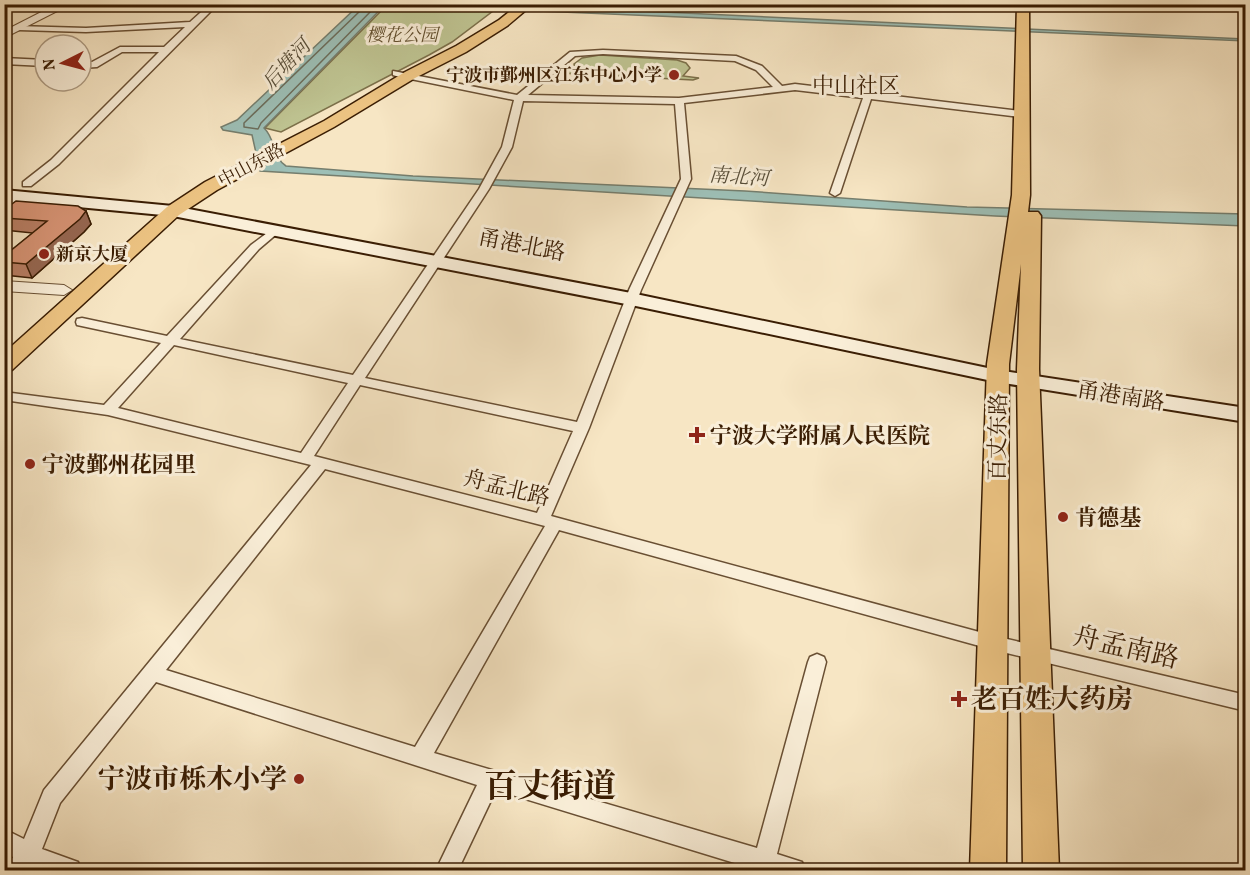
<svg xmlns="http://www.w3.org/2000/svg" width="1250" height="875" font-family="Vollkorn,'Noto Serif SC',serif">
	<rect width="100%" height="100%" fill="#f7e6c4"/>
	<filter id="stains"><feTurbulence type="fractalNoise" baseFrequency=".00333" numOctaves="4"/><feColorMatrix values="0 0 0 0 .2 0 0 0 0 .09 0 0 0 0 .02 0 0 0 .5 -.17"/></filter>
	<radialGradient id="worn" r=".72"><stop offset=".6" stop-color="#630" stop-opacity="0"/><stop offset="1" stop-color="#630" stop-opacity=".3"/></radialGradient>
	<g fill="#bfc492" stroke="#7c704a" stroke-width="1.5">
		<path d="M387 5H501L452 42 429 55 281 132 265 128Z"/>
		<path d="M600 55 677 60 686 63 690 68 683 76 699 78 693 80 560 73 566 68H575L574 64 582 58Z"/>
	</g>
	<g fill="#9dbfb6" stroke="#757e6e" stroke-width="1.5">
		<path d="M359 5H418L379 11 264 128C276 139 272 157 286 166L413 176 745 191 967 207 1245 214V226L995 216 260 171 252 135 223 130 221 127 237 120Z"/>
		<path d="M437 5H511L1245 39 1246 41 491 9 470 10Z"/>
	</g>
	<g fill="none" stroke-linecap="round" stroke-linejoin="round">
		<path stroke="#6c6e5c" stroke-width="1.5" d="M362 4 360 11 244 123V127L258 129 261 123 375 7 381 4"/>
		<defs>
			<g id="minor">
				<path d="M210 4H218L59 164 31 186H23V182L51 160 159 52H122L97 67 81 68V62H92L120 47H164L185 27 86 32 19 30H16V26L86 28 190 22Z"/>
				<path d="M603 50 736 56 762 66 782 86 795 84 1021 111 1026 114 1021 117 871 99 840 193 835 196 830 193 863 98 795 90 684 103 691 179 641 290 589 428 551 516 994 636 1246 695V711L994 650 559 530 434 753 757 848 808 662 810 657 817 654 824 657 826 662 777 854 802 862 805 870H751V868L496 790 458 870H436L477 785 156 682 60 803 42 849 78 862 81 870H42L33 867 31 870H6L13 857 4 852V829L24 839 44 790 311 465 108 415 4 400V392L104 405 161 343 77 325 76 322 77 319 82 318 167 336 251 245 275 227 281 230 279 232 259 249 180 339 353 375 479 189 502 147 514 100 396 76 393 75V71L517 95 570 52ZM603 54 735 61 756 70 773 87 679 98 528 95 575 56ZM523 101 675 104 681 179 629 290 577 422 365 378 489 189 512 147ZM174 345 348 383 301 453 118 408ZM360 385 573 431 537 513 314 456ZM325 469 545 526 415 747 166 670Z"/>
				<path d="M4 58 45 60V66L4 64Z"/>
				<path d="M16 193 20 194V198L4 209V200Z"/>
			</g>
			<g id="tertiary">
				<path d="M57 4H71L4 38V31Z"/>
				<path d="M4 281 64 285 72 290 64 295 4 291Z"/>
			</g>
			<path id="secondary" d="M4 190 173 206 631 293 997 370 1246 408V422L997 382 631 305 173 216 4 200Z"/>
			<g id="primary">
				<path d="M519 4H533L507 26 466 52 415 78 334 127 217 190 179 215 12 370 4 371V353L167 207 205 182 324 121 405 72 456 46 499 20Z"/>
				<path d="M1017 4H1029L1030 195 1028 212H1038L1041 216 1039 369 1059 870H1023L1017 369 1021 264 1009 364 1006 870H970L987 364 1012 195Z"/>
				<path d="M1227 4H1246V9Z"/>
			</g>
		</defs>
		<use href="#minor" stroke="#694f33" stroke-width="3"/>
		<use href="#tertiary" stroke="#694f33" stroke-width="2"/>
		<use href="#secondary" stroke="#3a1d03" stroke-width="4"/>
		<use href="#primary" stroke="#3a1d03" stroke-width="3"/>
		<use href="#minor" fill="#faefd9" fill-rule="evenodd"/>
		<use href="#tertiary" fill="#faefd9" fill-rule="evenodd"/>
		<use href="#secondary" fill="#faefd9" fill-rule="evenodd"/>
		<use href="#primary" fill="#ecc382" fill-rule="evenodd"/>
	</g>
	<path fill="#b87e64" stroke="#3a1d03" stroke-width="1.5" d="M4 210 86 211 91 224 84 232 32 278 4 275V256L33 233 4 230Z"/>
	<path fill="#966751" stroke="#3a1d03" stroke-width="1.5" d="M86 211 91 224 84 232 32 278 26 264Z"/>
	<path fill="#d69374" stroke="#3a1d03" stroke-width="1.5" d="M16 201 78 206 86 211 80 219 26 264 4 262V256L47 221 4 218V210Z"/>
	<g fill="#8f2418" stroke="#faefd9" stroke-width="2">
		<circle cx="674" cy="75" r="6"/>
		<circle cx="44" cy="254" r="6"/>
		<path d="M694 426h6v6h6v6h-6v6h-6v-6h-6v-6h6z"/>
		<circle cx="30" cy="464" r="6"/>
		<circle cx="1063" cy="517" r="6"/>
		<path d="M956 690h6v6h6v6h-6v6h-6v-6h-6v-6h6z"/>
		<circle cx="299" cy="779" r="6"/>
	</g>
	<g text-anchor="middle" stroke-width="6" stroke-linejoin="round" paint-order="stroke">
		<g font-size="18" font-style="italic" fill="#624f2e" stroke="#faefd9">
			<text x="402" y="41">樱花公园</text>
		</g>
		<g font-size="18" font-weight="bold" fill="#3a1d03" stroke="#faefd9" text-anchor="end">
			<text x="662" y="81">宁波市鄞州区江东中心小学</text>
			<text x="56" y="260" text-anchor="start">新京大厦</text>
		</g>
		<g font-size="18" fill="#3a1d03" stroke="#faefd9">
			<text transform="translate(251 165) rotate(-28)" y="6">中山东路</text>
		</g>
		<g font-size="20" font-style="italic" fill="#584e39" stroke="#faefd9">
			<text transform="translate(286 64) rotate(-47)" y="7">后塘河</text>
			<text transform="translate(739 176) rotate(4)" y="7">南北河</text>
		</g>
		<g font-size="22" fill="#3a1d03" stroke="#faefd9">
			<text x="856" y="93">中山社区</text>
		</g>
		<g font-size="22" fill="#3a1d03" stroke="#faefd9">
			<text transform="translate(522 244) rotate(11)" y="8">甬港北路</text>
			<text transform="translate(1121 395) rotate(9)" y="8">甬港南路</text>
			<text transform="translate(997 437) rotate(-89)" y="8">百丈东路</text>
			<text transform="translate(507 487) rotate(14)" y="8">舟孟北路</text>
		</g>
		<g font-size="22" font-weight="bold" fill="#3a1d03" stroke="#faefd9" text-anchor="start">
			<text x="710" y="443">宁波大学附属人民医院</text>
			<text x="42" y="472">宁波鄞州花园里</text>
			<text x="1075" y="525">肯德基</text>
		</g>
		<g font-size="27" fill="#3a1d03" stroke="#faefd9">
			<text transform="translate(1126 647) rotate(13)" y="9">舟孟南路</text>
		</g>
		<g font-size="27" font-weight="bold" fill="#3a1d03" stroke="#faefd9" text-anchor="start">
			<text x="971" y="708">老百姓大药房</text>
			<text x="287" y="788" text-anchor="end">宁波市栎木小学</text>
		</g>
		<g font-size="33" font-weight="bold" fill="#3a1d03" stroke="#faefd9">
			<text x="550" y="797">百丈街道</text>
		</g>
	</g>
	<rect width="1250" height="875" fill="none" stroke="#f7e6c4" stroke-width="24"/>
	<rect x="6" y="6" width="1238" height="863" fill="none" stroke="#3a1d03" stroke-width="3"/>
	<rect x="12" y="12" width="1226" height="851" fill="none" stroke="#3a1d03" stroke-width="1.5"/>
	<g transform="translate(63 63) rotate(264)"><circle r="28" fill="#faefd9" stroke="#ad9b83" stroke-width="1.5"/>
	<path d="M0-4.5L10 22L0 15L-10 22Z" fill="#8f2418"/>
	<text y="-9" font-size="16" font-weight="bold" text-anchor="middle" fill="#3a1d03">N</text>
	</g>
	<rect width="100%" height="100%" filter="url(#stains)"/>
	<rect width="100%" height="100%" fill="url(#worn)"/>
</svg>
